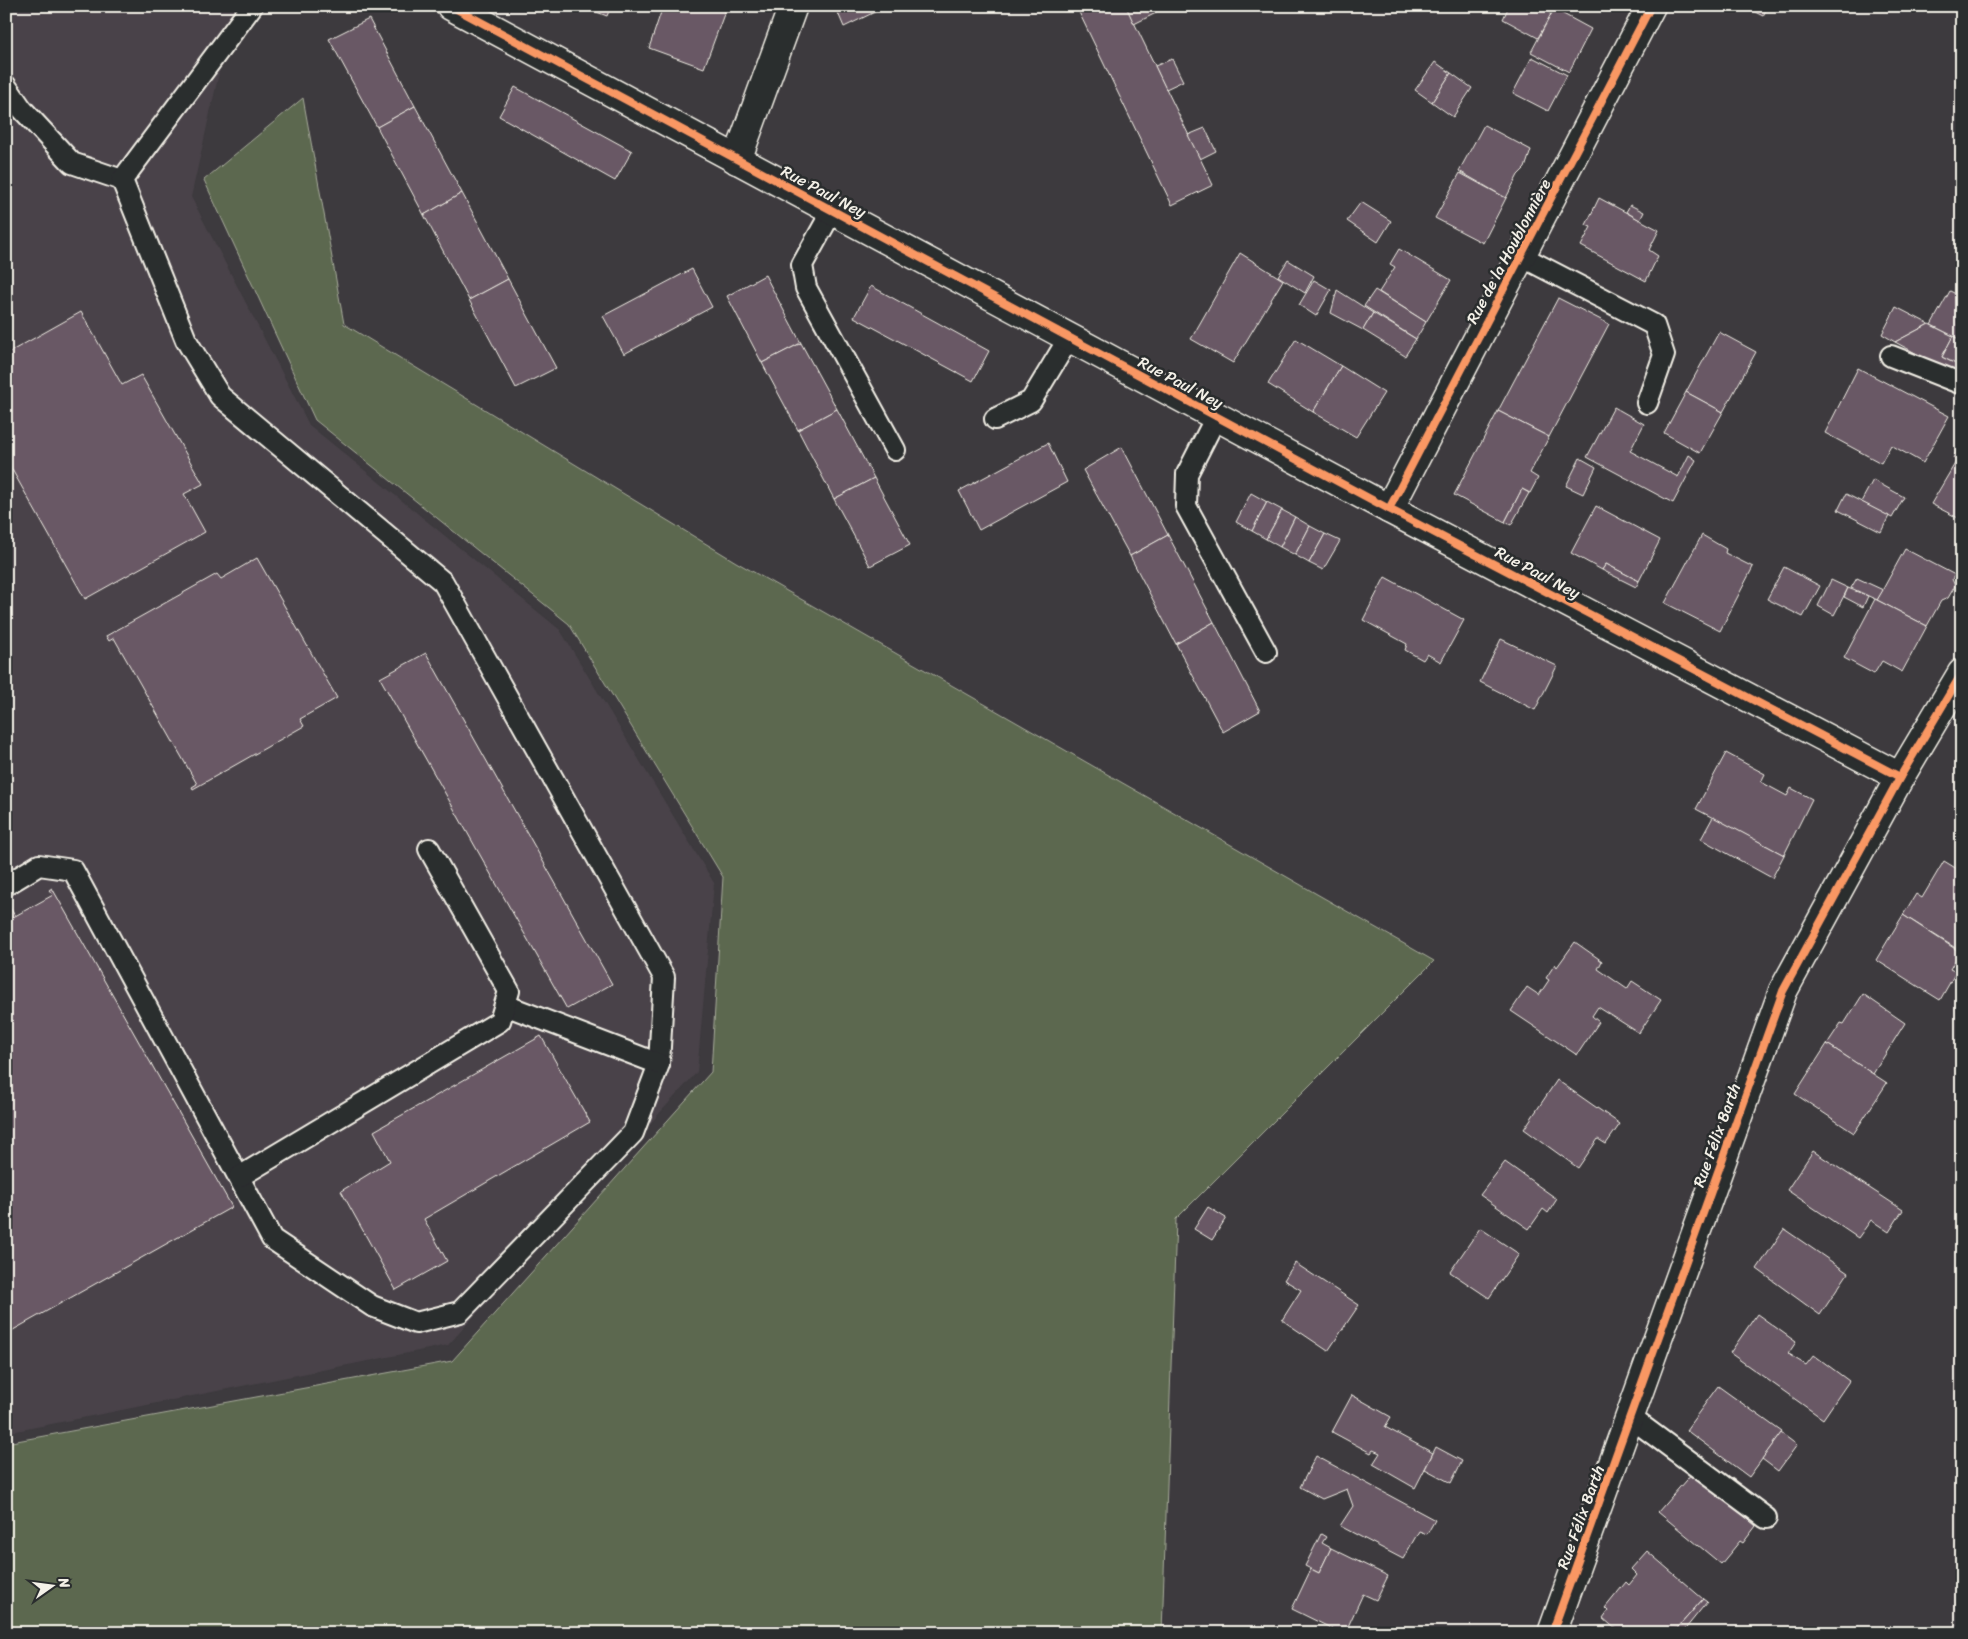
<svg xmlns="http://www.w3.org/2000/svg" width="1968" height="1639" font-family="Sriracha,sans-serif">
	<rect width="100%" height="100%" fill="#3d3a3e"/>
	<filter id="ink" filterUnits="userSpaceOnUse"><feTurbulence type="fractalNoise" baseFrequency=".02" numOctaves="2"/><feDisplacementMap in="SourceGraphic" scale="10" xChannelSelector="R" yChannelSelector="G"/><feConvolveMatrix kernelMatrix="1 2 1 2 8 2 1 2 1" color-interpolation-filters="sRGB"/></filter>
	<g filter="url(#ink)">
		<path fill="#4a434a" d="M6 6H234L191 197 309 425 560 630 714 883 697 1072 448 1345 6 1433Z"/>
		<path fill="#5c684f" stroke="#a8ac9c" d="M303 98 344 324 736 562 1434 961 1176 1219 1162 1633H6V1443L452 1361 711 1072 723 877 569 624 315 420 204 180Z"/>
		<g fill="#695965" stroke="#f4f1e8">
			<path d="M581 6H611L607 16Z"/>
			<path d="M663 6H727L704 68 649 48Z"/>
			<path d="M835 6H887L844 27Z"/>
			<path d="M1076 6H1126L1213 185 1172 205Z"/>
			<path d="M1126 6H1153L1156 13 1134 24Z"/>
			<path d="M1509 6H1537L1551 14 1538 38 1503 19Z"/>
			<path d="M1743 6H1768L1763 16Z"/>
			<path d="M1554 9 1591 29 1569 72 1531 52Z"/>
			<path d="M369 19 415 106 377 127 329 39Z"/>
			<path d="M1532 57 1567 75 1548 111 1513 93Z"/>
			<path d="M1172 59 1183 81 1166 89 1155 66Z"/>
			<path d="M1435 62 1451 73 1432 102 1415 90Z"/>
			<path d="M1451 73 1472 88 1453 117 1432 102Z"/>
			<path d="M515 87 632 151 615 181 499 116Z"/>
			<path d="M415 106 462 193 424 215 377 127Z"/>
			<path d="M1484 125 1531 150 1525 168 1518 175 1506 198 1459 171Z"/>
			<path d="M1205 128 1216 151 1200 159 1188 135Z"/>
			<path d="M1460 173 1506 198 1483 243 1435 218Z"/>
			<path d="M462 193 508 279 469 300 424 215Z"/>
			<path d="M1599 198 1659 230 1649 250 1658 256 1646 281 1581 246 1591 227 1586 225Z"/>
			<path d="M1361 202 1391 221 1378 242 1347 221Z"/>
			<path d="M1630 205 1644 212 1640 220 1626 212Z"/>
			<path d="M1399 249 1451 280 1426 322 1379 292 1395 267 1390 264Z"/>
			<path d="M1240 253 1283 280 1233 363 1191 339Z"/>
			<path d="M1288 260 1314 276 1305 293 1278 276Z"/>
			<path d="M692 269 712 307 624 354 603 316Z"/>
			<path d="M765 275 801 343 762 363 727 296Z"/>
			<path d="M508 279 556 368 516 388 469 300Z"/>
			<path d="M1314 280 1331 290 1316 316 1299 305Z"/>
			<path d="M871 286 989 351 973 381 854 317Z"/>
			<path d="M1337 290 1373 313 1363 330 1331 313Z"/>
			<path d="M1375 290 1426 322 1416 339 1364 306Z"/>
			<path d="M1950 291 1962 297V335L1959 339 1931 325Z"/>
			<path d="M1558 298 1609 324 1549 437 1498 411Z"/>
			<path d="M1896 307 1929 324 1895 342 1882 334Z"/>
			<path d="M81 312 122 385 141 375 203 484 184 494 205 532 85 599 6 459V354Z"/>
			<path d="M1373 313 1416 339 1405 356 1363 330Z"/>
			<path d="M1929 324 1953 336 1942 357 1962 367V378L1895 342Z"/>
			<path d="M1719 332 1756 352 1723 412 1686 392Z"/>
			<path d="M1953 336 1962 341V367L1942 357Z"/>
			<path d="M1296 339 1341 366 1313 412 1268 384Z"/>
			<path d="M801 343 837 409 798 430 762 363Z"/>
			<path d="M1341 366 1384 393 1356 437 1313 412Z"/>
			<path d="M1858 368 1949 416 1923 463 1891 445 1881 463 1825 433Z"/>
			<path d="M1686 392 1723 412 1700 453 1664 433Z"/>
			<path d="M1614 407 1644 424 1630 451 1678 477 1689 455 1696 460 1673 503 1587 457Z"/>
			<path d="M837 409 874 478 834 499 798 430Z"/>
			<path d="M1498 411 1549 437 1530 473 1538 478 1530 493 1522 489 1505 522 1454 495Z"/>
			<path d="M1962 440V463L1953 458Z"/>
			<path d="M1048 443 1067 482 979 530 959 491Z"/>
			<path d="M1122 447 1168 535 1130 556 1083 470Z"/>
			<path d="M1580 458 1596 467 1583 494 1566 486Z"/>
			<path d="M1957 460 1962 463V520L1931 504Z"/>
			<path d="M874 478 910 545 870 566 834 499Z"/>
			<path d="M1873 480 1904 497 1892 518 1861 502Z"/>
			<path d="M1522 489 1529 493 1511 525 1505 522Z"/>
			<path d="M1251 493 1267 502 1252 531 1236 522Z"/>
			<path d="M1846 494 1889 516 1881 532 1838 510Z"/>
			<path d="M1267 502 1282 510 1266 539 1252 531Z"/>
			<path d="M1596 506 1660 540 1639 581 1606 564 1602 570 1571 553Z"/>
			<path d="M1282 510 1295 517 1280 547 1266 539Z"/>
			<path d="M1295 517 1310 526 1295 555 1280 547Z"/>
			<path d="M1310 526 1325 534 1309 563 1295 555Z"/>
			<path d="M1325 534 1340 541 1323 570 1309 563Z"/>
			<path d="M1168 535 1214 622 1176 644 1130 556Z"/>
			<path d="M1702 535 1726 549 1725 553 1753 567 1720 631 1665 603Z"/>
			<path d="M1905 549 1955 575 1952 579 1955 586 1948 598 1941 601 1927 626 1877 600Z"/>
			<path d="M257 558 337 698 300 719 304 726 193 789 192 787 197 784 114 638 109 641 106 636 217 574 221 579Z"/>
			<path d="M1606 564 1639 581 1636 587 1602 570Z"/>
			<path d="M1784 567 1820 586 1803 617 1767 599Z"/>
			<path d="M1385 577 1464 620 1441 662 1427 654 1423 660 1405 650 1407 644 1363 620Z"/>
			<path d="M1857 578 1883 590 1877 600 1851 588Z"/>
			<path d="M1831 580 1848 588 1834 615 1818 606Z"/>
			<path d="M1848 588 1868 596 1863 607 1844 597Z"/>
			<path d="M1875 599 1927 626 1902 672 1882 661 1874 674 1844 658Z"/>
			<path d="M1214 622 1260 711 1223 732 1176 644Z"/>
			<path d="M1501 639 1557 666 1535 710 1480 682Z"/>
			<path d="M426 653 612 984 567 1009 380 678Z"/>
			<path d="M1726 753 1765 774 1761 782 1787 796 1791 788 1812 799 1784 855 1696 809Z"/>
			<path d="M1713 817 1784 855 1772 878 1701 839Z"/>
			<path d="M1944 861 1962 872V940L1957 949 1903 915 1916 894 1922 898Z"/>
			<path d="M52 888 232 1207 6 1334V921L53 895 49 890Z"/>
			<path d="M9 906 15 916 6 921V908Z"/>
			<path d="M1903 915 1960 952 1950 969 1956 972 1940 1000 1876 960Z"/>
			<path d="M1575 942 1602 961 1598 969 1627 989 1632 981 1661 1000 1639 1033 1598 1007 1592 1016 1599 1022 1577 1055 1511 1011 1527 987 1539 995 1549 980 1546 978 1555 964 1557 967Z"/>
			<path d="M1863 994 1905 1023 1873 1074 1827 1044 1841 1023 1844 1024Z"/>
			<path d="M541 1036 590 1122 424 1219 447 1261 396 1290 341 1191 390 1161 374 1131Z"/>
			<path d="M1827 1044 1887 1083 1854 1133 1795 1094Z"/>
			<path d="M1557 1080 1620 1124 1606 1144 1598 1139 1578 1168 1524 1129Z"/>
			<path d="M1813 1151 1903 1210 1889 1232 1871 1220 1858 1238 1787 1190Z"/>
			<path d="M1505 1162 1557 1199 1548 1213 1543 1209 1529 1229 1480 1195Z"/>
			<path d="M1208 1207 1226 1218 1212 1240 1194 1229Z"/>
			<path d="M1480 1228 1519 1254 1489 1298 1450 1272Z"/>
			<path d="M1784 1229 1848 1273 1820 1315 1757 1269Z"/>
			<path d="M1295 1263 1359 1305 1328 1351 1282 1320 1301 1290 1284 1280Z"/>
			<path d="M1757 1314 1796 1342 1788 1354 1806 1365 1814 1355 1849 1381 1823 1419 1730 1353Z"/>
			<path d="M1718 1386 1782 1432 1749 1477 1686 1430Z"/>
			<path d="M1352 1395 1391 1417 1385 1427 1433 1453 1415 1488 1373 1464 1380 1453 1373 1450 1371 1453 1332 1432Z"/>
			<path d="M1781 1433 1797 1445 1778 1471 1762 1459Z"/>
			<path d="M1436 1447 1462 1461 1451 1483 1425 1469Z"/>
			<path d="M1316 1456 1435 1520 1427 1534 1419 1531 1403 1559 1340 1526 1353 1506 1347 1489 1322 1499 1300 1487Z"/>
			<path d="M1693 1472 1756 1526 1743 1543 1740 1541 1721 1564 1658 1512Z"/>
			<path d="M1321 1534 1326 1537 1322 1543 1331 1548 1319 1573 1305 1566Z"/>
			<path d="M1331 1548 1388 1576 1376 1600 1363 1594 1345 1633H1341L1292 1609 1311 1569 1319 1573Z"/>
			<path d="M1647 1551 1703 1599 1673 1633H1620L1603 1618 1608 1611 1605 1608 1626 1582 1629 1585 1637 1575 1631 1569Z"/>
			<path d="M1703 1599 1707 1602 1682 1633H1673Z"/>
		</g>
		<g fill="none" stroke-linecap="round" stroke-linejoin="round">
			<defs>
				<g id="lane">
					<path d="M6 86 22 109 72 163 122 180"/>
					<path d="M832 211 802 265 806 288 895 450"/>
					<path d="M1521 256 1654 325 1664 355 1647 403"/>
					<path d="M1891 356 1962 384"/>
					<path d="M1216 417 1187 474 1186 506 1266 652"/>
					<path d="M995 419 1031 401 1069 338"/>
					<path d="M6 885 39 865 73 870 272 1239 372 1306 416 1323 460 1312 633 1133 659 1064 664 977 443 582 220 396 186 340 122 180 252 6"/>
					<path d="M505 1005 659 1064"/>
					<path d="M239 1177 500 1021 509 991 429 849"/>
					<path d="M1630 1417 1766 1518"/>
				</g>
				<g id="street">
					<path d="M451 6 1389 509 1900 777"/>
					<path d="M737 160 793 6"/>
					<path d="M1389 509 1651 6"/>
				</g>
				<path id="secondary" d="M1552 1633 1783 991 1900 777 1962 673"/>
			</defs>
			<use href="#lane" stroke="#f4f1e8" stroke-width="24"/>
			<use href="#street" stroke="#f4f1e8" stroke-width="31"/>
			<use href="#secondary" stroke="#f4f1e8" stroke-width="31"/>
			<use href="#lane" stroke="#2a2d2e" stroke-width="20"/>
			<use href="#street" stroke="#2a2d2e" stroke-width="28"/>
			<use href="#secondary" stroke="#2a2d2e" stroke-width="28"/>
			<defs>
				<g id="cycleway">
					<path d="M451 6 1389 509 1900 777"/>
					<path d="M1389 509 1651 6"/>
					<path d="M1552 1633 1783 991 1900 777 1962 673"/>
				</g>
			</defs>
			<use href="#cycleway" stroke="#2a2d2e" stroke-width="11"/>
			<use href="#cycleway" stroke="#f99763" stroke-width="8"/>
		</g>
	</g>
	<g text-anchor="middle" stroke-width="5" stroke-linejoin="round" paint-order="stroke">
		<g font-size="16" fill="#f4f1e8" stroke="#2a2d2e">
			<text transform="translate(824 191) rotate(28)" y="6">Rue Paul Ney</text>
			<text transform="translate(1508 251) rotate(-62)" y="6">Rue de la Houblonnière</text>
			<text transform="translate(1181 382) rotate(28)" y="6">Rue Paul Ney</text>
			<text transform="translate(1538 572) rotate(28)" y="6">Rue Paul Ney</text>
			<text transform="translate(1716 1135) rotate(-70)" y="6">Rue Félix Barth</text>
			<text transform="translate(1580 1517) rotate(-70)" y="6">Rue Félix Barth</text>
		</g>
	</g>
	<rect width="1968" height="1639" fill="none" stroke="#2a2d2e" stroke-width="25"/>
	<rect x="12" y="12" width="1943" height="1614" fill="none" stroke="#f4f1e8" stroke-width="2" filter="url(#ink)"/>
	<g transform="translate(52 1586) rotate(76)" stroke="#2a2d2e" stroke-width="4" paint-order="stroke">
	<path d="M0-4L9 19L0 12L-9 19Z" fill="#f4f1e8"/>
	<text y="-8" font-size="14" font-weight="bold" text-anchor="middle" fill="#f4f1e8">N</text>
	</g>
</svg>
